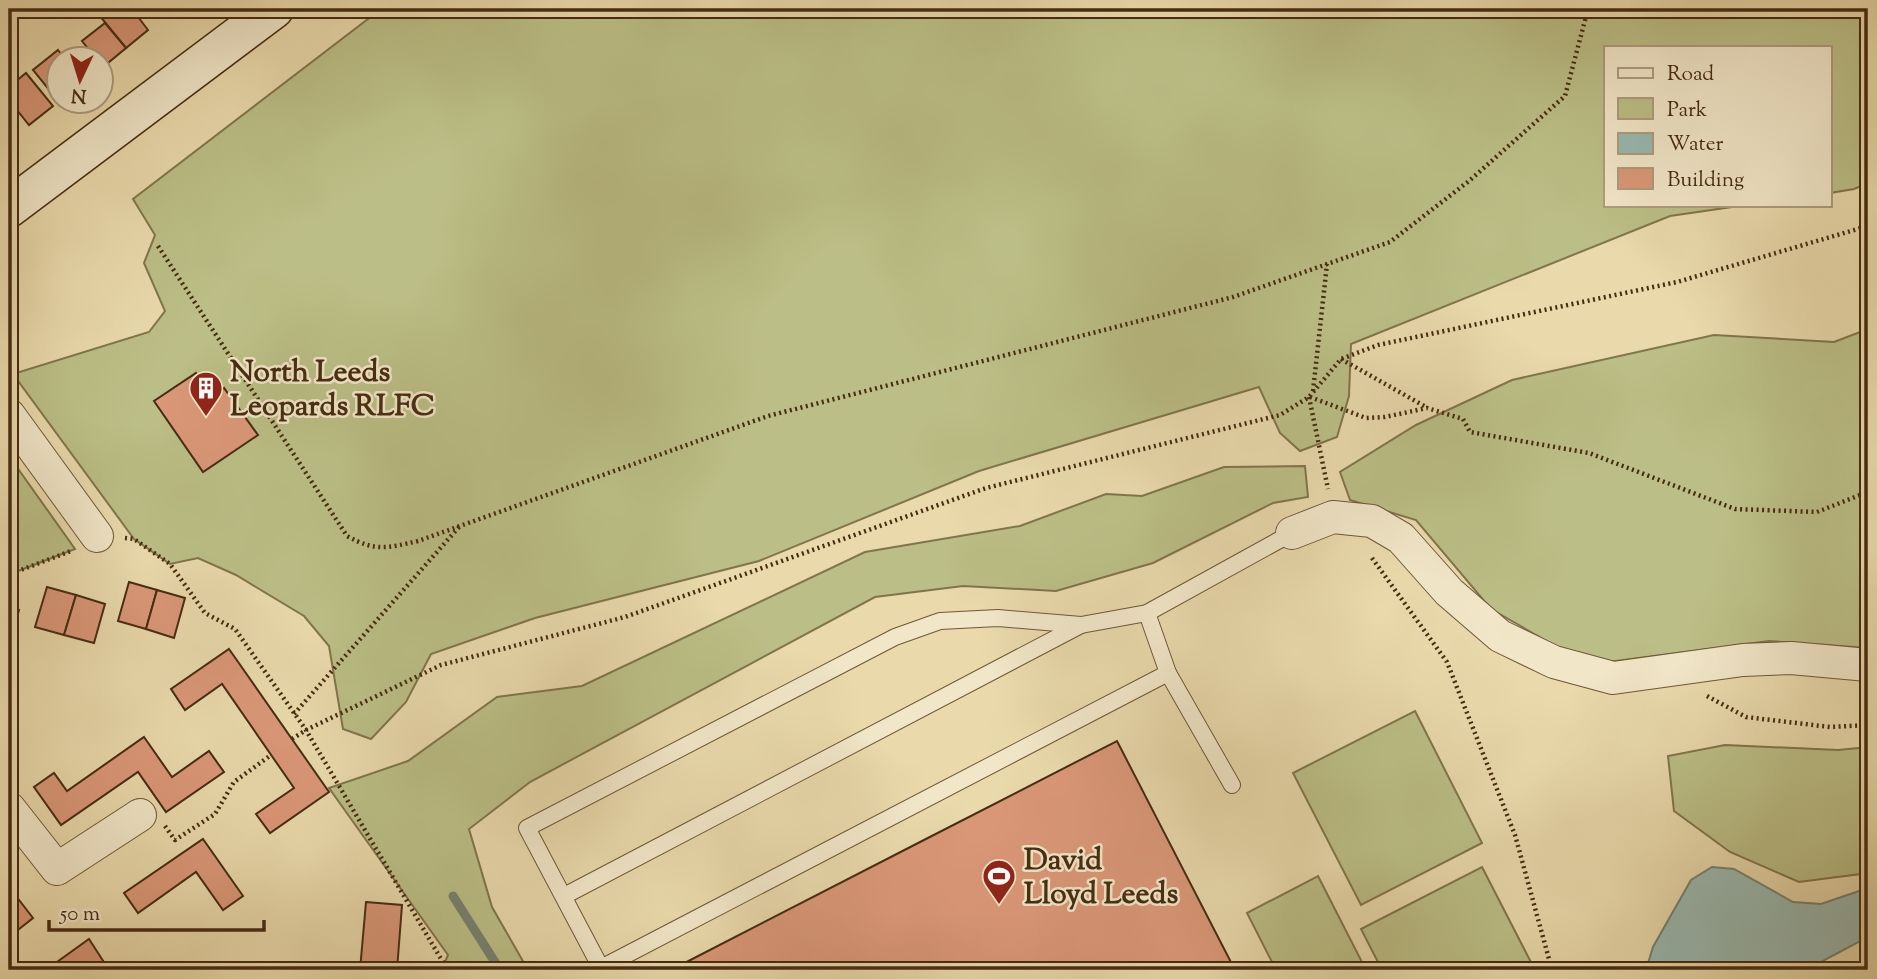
<svg xmlns="http://www.w3.org/2000/svg" width="1877" height="979" font-family="'Sorts Mill Goudy',serif">
	<rect width="100%" height="100%" fill="#e9d9ab"/>
	<filter id="stains"><feTurbulence type="fractalNoise" baseFrequency=".00286" numOctaves="4"/><feColorMatrix values="0 0 0 0 .2 0 0 0 0 .09 0 0 0 0 .02 0 0 0 .5 -.17"/></filter>
	<radialGradient id="worn" r=".72"><stop offset=".6" stop-color="#630" stop-opacity="0"/><stop offset="1" stop-color="#630" stop-opacity=".3"/></radialGradient>
	<g fill="#bbbe86" stroke="#80754b" stroke-width="2">
		<path d="M381 9H1868V183L1854 189 1830 193V47H1606V205H1746L1670 216 1351 344 1349 396 1337 437 1300 451 1280 433 1259 387 979 471 759 561 535 618 431 654 406 702 371 739 343 729 329 646 304 616 236 575 198 558 170 564 134 539 13 374 149 332 165 311 144 263 155 235 133 199Z"/>
		<path d="M1868 329V648L1769 641 1608 662 1569 654 1491 609 1416 520 1350 500 1340 472 1416 425 1512 380 1714 335 1834 342Z"/>
		<path d="M9 456 75 549 13 573 9 567Z"/>
		<path d="M1305 466 1308 497 1273 503 1153 563 1056 591 963 586 875 597 530 782 469 829 492 907 528 970H445L444 964 448 955 329 788 408 761 497 697 582 686 865 552 1020 526 1106 494 1142 496 1224 467Z"/>
		<path d="M1415 711 1482 843 1361 905 1293 773Z"/>
		<path d="M1725 745 1838 750 1868 747V873L1799 882 1730 852 1674 811 1668 756Z"/>
		<path d="M1482 867 1535 970H1382L1361 929Z"/>
		<path d="M1318 876 1366 970H1276L1247 913Z"/>
	</g>
	<path fill="#99b9b1" stroke="#788171" stroke-width="2" d="M1712 867 1734 869 1793 902 1821 904 1868 888V937L1806 970H1646L1653 947 1691 880Z"/>
	<g fill="none" stroke-linecap="round" stroke-linejoin="round">
		<path stroke="#788171" stroke-width="9" d="M453 896 500 970"/>
	</g>
	<g fill="#da9778" stroke="#462c10" stroke-width="2">
		<path d="M107 9H132L148 30 126 48 99 15Z"/>
		<path d="M105 23 126 48 103 67 102 60H97L82 41Z"/>
		<path d="M58 50 66 60H60L59 102 33 70Z"/>
		<path d="M26 73 53 106 29 125 9 100V87Z"/>
		<path d="M196 373 212 397 224 388 258 435 203 472 154 401Z"/>
		<path d="M129 582 157 590 146 629 118 621Z"/>
		<path d="M47 587 76 595 64 635 35 627Z"/>
		<path d="M157 590 185 598 174 638 146 629Z"/>
		<path d="M76 595 105 604 94 643 64 635Z"/>
		<path d="M9 607 19 610 10 643H9Z"/>
		<path d="M229 649 329 792 270 833 256 814 294 788 222 684 185 710 171 689Z"/>
		<path d="M144 737 172 777 209 751 224 772 166 812 138 772 61 825 34 787 54 773 67 791Z"/>
		<path d="M1117 741 1235 970H671L922 841Z"/>
		<path d="M203 839 243 896 223 910 196 872 138 913 124 893Z"/>
		<path d="M9 887 33 918 9 937Z"/>
		<path d="M366 902 402 905 397 970H360Z"/>
		<path d="M89 939 109 970H63L57 962Z"/>
	</g>
	<g fill="none" stroke-linecap="round" stroke-linejoin="round">
		<defs>
			<g id="lane">
				<path d="M1147 613 1168 673 1232 785"/>
				<path d="M1168 673 601 968 527 828 895 637 940 621 998 618 1081 625 1147 613 1292 533"/>
				<path d="M564 896 1081 625"/>
			</g>
			<g id="street">
				<path d="M9 415 97 536"/>
				<path d="M1292 533 1333 517 1372 521 1401 538 1449 592 1500 636 1554 662 1613 678 1743 660 1791 658 1868 665"/>
				<path d="M9 808 57 869 140 815"/>
			</g>
			<path id="secondary" d="M9 208 274 9"/>
		</defs>
		<use href="#lane" stroke="#6f5737" stroke-width="18"/>
		<use href="#street" stroke="#6f5737" stroke-width="34"/>
		<use href="#secondary" stroke="#462c10" stroke-width="41"/>
		<g stroke="#462c10" stroke-width="4.5" stroke-dasharray="2 3.5" stroke-linecap="butt">
			<path d="M158 246 347 536C376 552 387 548 418 541L768 416 1233 297 1390 242 1469 181 1565 96 1588 9"/>
			<path d="M1341 359 1426 407"/>
			<path d="M1313 391 1327 264"/>
			<path d="M1309 397 1328 489"/>
			<path d="M1310 397 1366 418 1385 417 1427 408 1463 419 1470 432 1589 453 1735 509 1817 512 1868 492"/>
			<path d="M125 538 134 539 170 564 205 613 235 629 306 730 444 964 445 970"/>
			<path d="M1372 558 1447 662 1515 835 1552 970"/>
			<path d="M9 567 13 573 71 551"/>
			<path d="M1707 696 1746 717 1830 727 1868 725"/>
			<path d="M294 714 459 527"/>
			<path d="M292 739 306 730 441 665 625 617 986 488 1280 415 1309 397 1341 359 1378 345 1677 282 1868 226"/>
			<path d="M165 826 175 840 215 814 234 782 271 755"/>
		</g>
		<use href="#lane" stroke="#f1e6c8" stroke-width="16"/>
		<use href="#street" stroke="#f1e6c8" stroke-width="32"/>
		<use href="#secondary" stroke="#f1e6c8" stroke-width="38"/>
	</g>
	<defs>
		<symbol id="building-pin" viewBox="-11 -11 22 30"><path d="M0 17L-7.5 6A9.5 9.5 0 1 1 7.5 6Z" fill="#8f2418" stroke="#f1e6c8"/><path d="M-4-6H4V6H1V3H-1V6H-4ZM-2.5-4.3h1.7v1.8h-1.7ZM.8-4.3h1.7v1.8H.8ZM-2.5-1h1.7V.8h-1.7ZM.8-1h1.7V.8H.8Z" fill="#fff"/></symbol>
		<symbol id="stadium-pin" viewBox="-11 -11 22 30"><path d="M0 17L-7.5 6A9.5 9.5 0 1 1 7.5 6Z" fill="#8f2418" stroke="#f1e6c8"/><path d="M0-5a6.5 5 0 1 0 0 10a6.5 5 0 1 0 0-10ZM-3.5-1.8h7v3.6h-7Z" fill="#fff"/></symbol>
	</defs>
	<g fill-rule="evenodd">
		<use href="#building-pin" x="187" y="369" width="38" height="52"/>
		<use href="#stadium-pin" x="980" y="857" width="38" height="52"/>
	</g>
	<g text-anchor="middle" stroke-width="5" stroke-linejoin="round" paint-order="stroke">
		<g font-size="30" font-weight="bold" fill="#462c10" stroke="#f1e6c8" text-anchor="start">
			<text x="230" y="381">North Leeds<tspan x="230" dy="34">Leopards RLFC</tspan></text>
			<text x="1024" y="869">David<tspan x="1024" dy="34">Lloyd Leeds</tspan></text>
		</g>
	</g>
	<rect width="1877" height="979" fill="none" stroke="#e9d9ab" stroke-width="35"/>
	<rect x="10" y="10" width="1856" height="958" fill="none" stroke="#462c10" stroke-width="3.5"/>
	<rect x="18" y="18" width="1842" height="944" fill="none" stroke="#462c10" stroke-width="2"/>
	<rect x="1604" y="46" width="228" height="161" fill="#f1e6c8" stroke="#ad9c7e" stroke-width="2"/>
	<rect x="1618" y="68" width="35" height="10" fill="#f1e6c8" stroke="#ad9c7e" stroke-width="2"/>
	<text x="1667" y="80" font-size="21" fill="#462c10">Road</text>
	<rect x="1618" y="98" width="35" height="21" fill="#bbbe86" stroke="#ad9c7e" stroke-width="2"/>
	<text x="1667" y="116" font-size="21" fill="#462c10">Park</text>
	<rect x="1618" y="133" width="35" height="21" fill="#99b9b1" stroke="#ad9c7e" stroke-width="2"/>
	<text x="1667" y="150" font-size="21" fill="#462c10">Water</text>
	<rect x="1618" y="168" width="35" height="21" fill="#da9778" stroke="#ad9c7e" stroke-width="2"/>
	<text x="1667" y="186" font-size="21" fill="#462c10">Building</text>
	<g transform="translate(80 80) rotate(184)"><circle r="33" fill="#f1e6c8" stroke="#ad9c7e" stroke-width="2"/>
	<path d="M0-5L12 26L0 18L-12 26Z" fill="#8f2418"/>
	<text y="-10" font-size="19" font-weight="bold" text-anchor="middle" fill="#462c10">N</text>
	</g>
	<path d="M49 920v10h215v-10" fill="none" stroke="#462c10" stroke-width="3.5"/>
	<text x="60" y="920" font-size="21" fill="#462c10" stroke="#f1e6c8" stroke-width="5" paint-order="stroke">50 m</text>
	<rect width="100%" height="100%" filter="url(#stains)"/>
	<rect width="100%" height="100%" fill="url(#worn)"/>
</svg>
